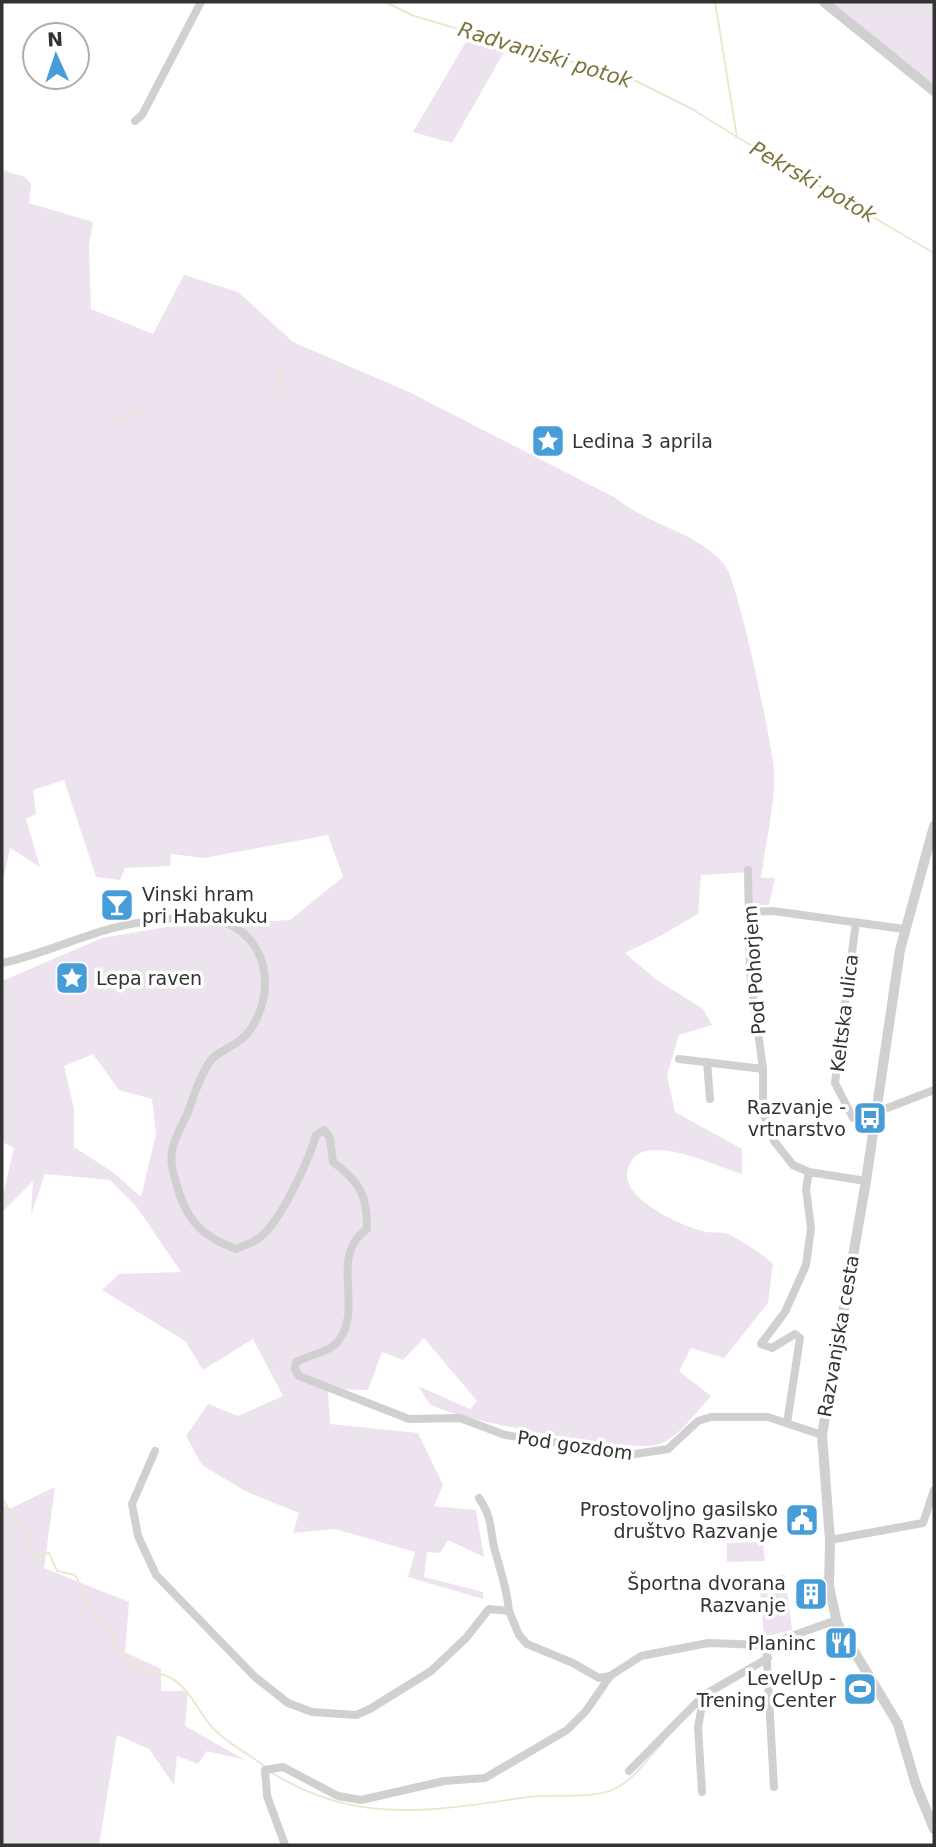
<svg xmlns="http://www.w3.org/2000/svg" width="936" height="1847" font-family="'DejaVu Sans',sans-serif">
	<rect width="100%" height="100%" fill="#fff"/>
	<g fill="#ede3ee" fill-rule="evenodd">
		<path d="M831 2H934V86Z"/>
		<path d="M469 37 507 47 452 143 413 132Z"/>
		<path d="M2 170 25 177 31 184 29 203 93 222 89 245 91 309 153 334 184 275 238 292 293 342 409 392 616 498C649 526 694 530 724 564 738 579 772 743 774 771 776 800 765 847 761 878H775L769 905H752L751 872 701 875 698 914 662 935 625 953 657 980 703 1009 712 1025 679 1035 667 1075 675 1112 742 1149V1174C718 1166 662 1140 638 1154 633 1157 629 1165 627 1171 623 1200 679 1224 702 1231 710 1234 720 1231 728 1234 745 1242 759 1252 773 1264L768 1303 724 1358 691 1348 679 1371 711 1396C695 1412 678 1440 656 1445 628 1452 454 1420 430 1404 426 1400 422 1391 418 1386L470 1409 477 1401 424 1338 403 1360 382 1352 368 1390 328 1389 330 1424 418 1433 443 1485 434 1506 476 1510 484 1557 448 1540 440 1553 427 1552 424 1577 483 1592V1599L408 1577 415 1552 335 1529 293 1533 299 1513 245 1491 202 1465 186 1436 208 1404 238 1416 283 1396 253 1339 203 1370 185 1341 102 1290 119 1274 181 1272 136 1206 110 1180 45 1174 31 1215 33 1181 2 1212V1199L14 1148 2 1142V981L102 938 166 927 290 920 343 877 328 835 204 858 171 854 170 866 125 868 120 880 96 877 64 780 33 790 36 814 26 819 40 867 10 848 2 886ZM93 1054 119 1090 152 1099 156 1134 141 1197 114 1173 74 1147V1109L64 1066Z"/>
		<path d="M55 1487 44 1568 129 1602 125 1652 161 1669V1691H188L185 1726 245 1760 207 1751 198 1764 177 1756 174 1785 149 1749 117 1735 99 1845H2V1505L9 1509Z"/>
		<path d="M763 1542 765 1561 727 1562V1543Z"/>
		<path d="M785 1575 792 1630 764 1637 759 1578Z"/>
	</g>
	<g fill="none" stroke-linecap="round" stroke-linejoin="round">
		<g stroke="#ebe8d1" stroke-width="2">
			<path d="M385 2 414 16 634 80 692 109 737 137"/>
			<path d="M715 2 737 137 934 253"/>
			<path d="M277 373 284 392"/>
			<path d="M120 422 138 410"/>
			<path d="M2 1499 15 1518 26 1528 27 1545 35 1556 49 1553 57 1571 75 1575C82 1585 83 1598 89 1606 107 1629 109 1615 115 1648L126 1655 132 1669C144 1673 160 1672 169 1677 189 1687 198 1711 212 1727 227 1744 247 1752 264 1766"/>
			<path d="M271 1772C357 1827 435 1810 529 1797 556 1793 594 1801 618 1787 636 1777 650 1756 663 1742"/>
		</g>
		<g stroke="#d0d0d0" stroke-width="8">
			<path d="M135 121 142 115 201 2"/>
			<path d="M748 870 750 973 763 1069V1113L774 1141 793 1165 809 1172 866 1181"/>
			<path d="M748 912 773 911 904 929"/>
			<path d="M856 922 835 1083 853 1118 876 1115"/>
			<path d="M2 963C50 953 94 928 144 922 163 919 188 916 207 918 261 925 278 978 255 1022 241 1049 220 1046 209 1063 199 1078 194 1095 188 1112 183 1124 174 1138 172 1151 170 1162 173 1172 176 1182 185 1218 200 1236 236 1249 242 1246 250 1244 256 1240 278 1228 309 1160 316 1135L324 1130 330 1138 333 1162C359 1181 368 1196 367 1229 328 1256 364 1306 339 1340 330 1353 309 1354 296 1362L295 1369 299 1376 409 1419 460 1418 505 1435 635 1454 668 1449 698 1421 711 1417H768L822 1435"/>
			<path d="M679 1059 763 1069"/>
			<path d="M707 1062 710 1099"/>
			<path d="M877 1112 934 1090"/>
			<path d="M787 1423 800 1338 795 1334 772 1348 761 1344 785 1312 806 1265 811 1228 806 1189 809 1172"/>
			<path d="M155 1451 132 1504 138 1536 156 1575 255 1677 288 1703 312 1712 356 1715 370 1709 431 1671 466 1638 489 1609 509 1611 519 1635 527 1644 573 1663 599 1678 610 1676"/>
			<path d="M479 1498C494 1521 489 1528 495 1551 501 1572 507 1589 509 1611"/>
			<path d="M830 1540 923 1523 934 1490"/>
			<path d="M766 1645 774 1787"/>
			<path d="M629 1771 702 1697"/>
			<path d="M702 1792 698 1727 704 1695 768 1658"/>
			<path d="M285 1845 267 1796 265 1770 283 1767 338 1796 361 1800 444 1781 485 1778 567 1730 586 1711 610 1676 641 1656 708 1643 766 1645 831 1622 837 1623"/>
		</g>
		<g stroke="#d0d0d0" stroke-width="10">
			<path d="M824 2 934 91"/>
			<path d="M934 826 900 950 866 1181 822 1435 830 1540 829 1586 837 1623 898 1724 916 1785 934 1829"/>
		</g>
	</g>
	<defs>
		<symbol id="sight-square" viewBox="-11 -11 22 22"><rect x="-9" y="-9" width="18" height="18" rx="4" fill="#479dd7" stroke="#fff"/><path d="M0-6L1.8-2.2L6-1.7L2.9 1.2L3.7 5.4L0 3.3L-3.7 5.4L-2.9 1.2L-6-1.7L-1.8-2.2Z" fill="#fff"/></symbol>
		<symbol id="bar-square" viewBox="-11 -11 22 22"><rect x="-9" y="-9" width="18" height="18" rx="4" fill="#479dd7" stroke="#fff"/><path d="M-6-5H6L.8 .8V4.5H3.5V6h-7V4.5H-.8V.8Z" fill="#fff"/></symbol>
		<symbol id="bus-square" viewBox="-11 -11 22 22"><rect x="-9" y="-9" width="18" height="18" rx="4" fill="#479dd7" stroke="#fff"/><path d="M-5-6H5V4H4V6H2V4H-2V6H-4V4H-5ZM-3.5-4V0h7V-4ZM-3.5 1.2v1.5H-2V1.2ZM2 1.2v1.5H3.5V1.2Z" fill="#fff"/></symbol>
		<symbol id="civic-square" viewBox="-11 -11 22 22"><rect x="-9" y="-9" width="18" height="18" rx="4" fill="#479dd7" stroke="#fff"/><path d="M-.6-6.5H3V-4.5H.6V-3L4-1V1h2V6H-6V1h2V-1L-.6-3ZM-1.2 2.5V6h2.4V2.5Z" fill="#fff"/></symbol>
		<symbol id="building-square" viewBox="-11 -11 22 22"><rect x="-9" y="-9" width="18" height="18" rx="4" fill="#479dd7" stroke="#fff"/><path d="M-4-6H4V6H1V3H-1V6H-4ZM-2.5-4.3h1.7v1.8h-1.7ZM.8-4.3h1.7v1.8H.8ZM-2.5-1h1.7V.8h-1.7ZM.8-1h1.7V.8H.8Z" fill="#fff"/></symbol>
		<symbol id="restaurant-square" viewBox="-11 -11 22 22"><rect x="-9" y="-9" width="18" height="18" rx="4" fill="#479dd7" stroke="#fff"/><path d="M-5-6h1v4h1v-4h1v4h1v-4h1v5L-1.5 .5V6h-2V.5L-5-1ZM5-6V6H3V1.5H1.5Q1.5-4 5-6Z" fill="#fff"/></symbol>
		<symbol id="stadium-square" viewBox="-11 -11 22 22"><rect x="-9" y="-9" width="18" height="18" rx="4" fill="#479dd7" stroke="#fff"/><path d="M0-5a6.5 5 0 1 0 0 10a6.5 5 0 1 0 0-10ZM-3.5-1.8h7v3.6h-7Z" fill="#fff"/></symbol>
	</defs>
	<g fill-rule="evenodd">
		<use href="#sight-square" x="529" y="422" width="38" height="38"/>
		<use href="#bar-square" x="98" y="886" width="38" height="38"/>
		<use href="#sight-square" x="53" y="959" width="38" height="38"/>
		<use href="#bus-square" x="851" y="1099" width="38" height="38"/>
		<use href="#civic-square" x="783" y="1501" width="38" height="38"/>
		<use href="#building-square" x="792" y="1575" width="38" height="38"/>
		<use href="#restaurant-square" x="822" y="1624" width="38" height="38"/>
		<use href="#stadium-square" x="841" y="1670" width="38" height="38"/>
	</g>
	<g text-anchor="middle" stroke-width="7" stroke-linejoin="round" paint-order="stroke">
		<g font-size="19" fill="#333" stroke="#fff" text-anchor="end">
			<text x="572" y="448" text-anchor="start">Ledina 3 aprila</text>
			<text x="142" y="901" text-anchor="start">Vinski hram<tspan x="142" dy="22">pri Habakuku</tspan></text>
			<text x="96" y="985" text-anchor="start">Lepa raven</text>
			<text x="846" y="1114">Razvanje -<tspan x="846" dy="22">vrtnarstvo</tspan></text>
			<text x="778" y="1516">Prostovoljno gasilsko<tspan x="778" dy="22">društvo Razvanje</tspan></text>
			<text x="786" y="1590">Športna dvorana<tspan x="786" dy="22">Razvanje</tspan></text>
			<text x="816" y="1650">Planinc</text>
			<text x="836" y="1685">LevelUp -<tspan x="836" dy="22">Trening Center</tspan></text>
		</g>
		<g font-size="19" fill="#333" stroke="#fff">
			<text transform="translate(754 970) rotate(-94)" y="7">Pod Pohorjem</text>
			<text transform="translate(844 1013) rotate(-83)" y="7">Keltska ulica</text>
			<text transform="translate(838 1336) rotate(-80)" y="7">Razvanjska cesta</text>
			<text transform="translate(575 1445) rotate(8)" y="7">Pod gozdom</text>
		</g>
		<g font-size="21" font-style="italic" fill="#7c743e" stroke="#fff">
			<text transform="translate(545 55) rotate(17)" y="7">Radvanjski potok</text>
			<text transform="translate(813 182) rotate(30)" y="7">Pekrski potok</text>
		</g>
	</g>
	<rect width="936" height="1847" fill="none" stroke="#333333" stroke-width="7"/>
	<g transform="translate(56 56) rotate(357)"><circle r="33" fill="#ffffff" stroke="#adadad" stroke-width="2"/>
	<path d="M0-5L12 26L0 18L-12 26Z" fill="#479dd7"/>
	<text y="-10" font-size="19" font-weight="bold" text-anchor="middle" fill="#333333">N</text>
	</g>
</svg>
